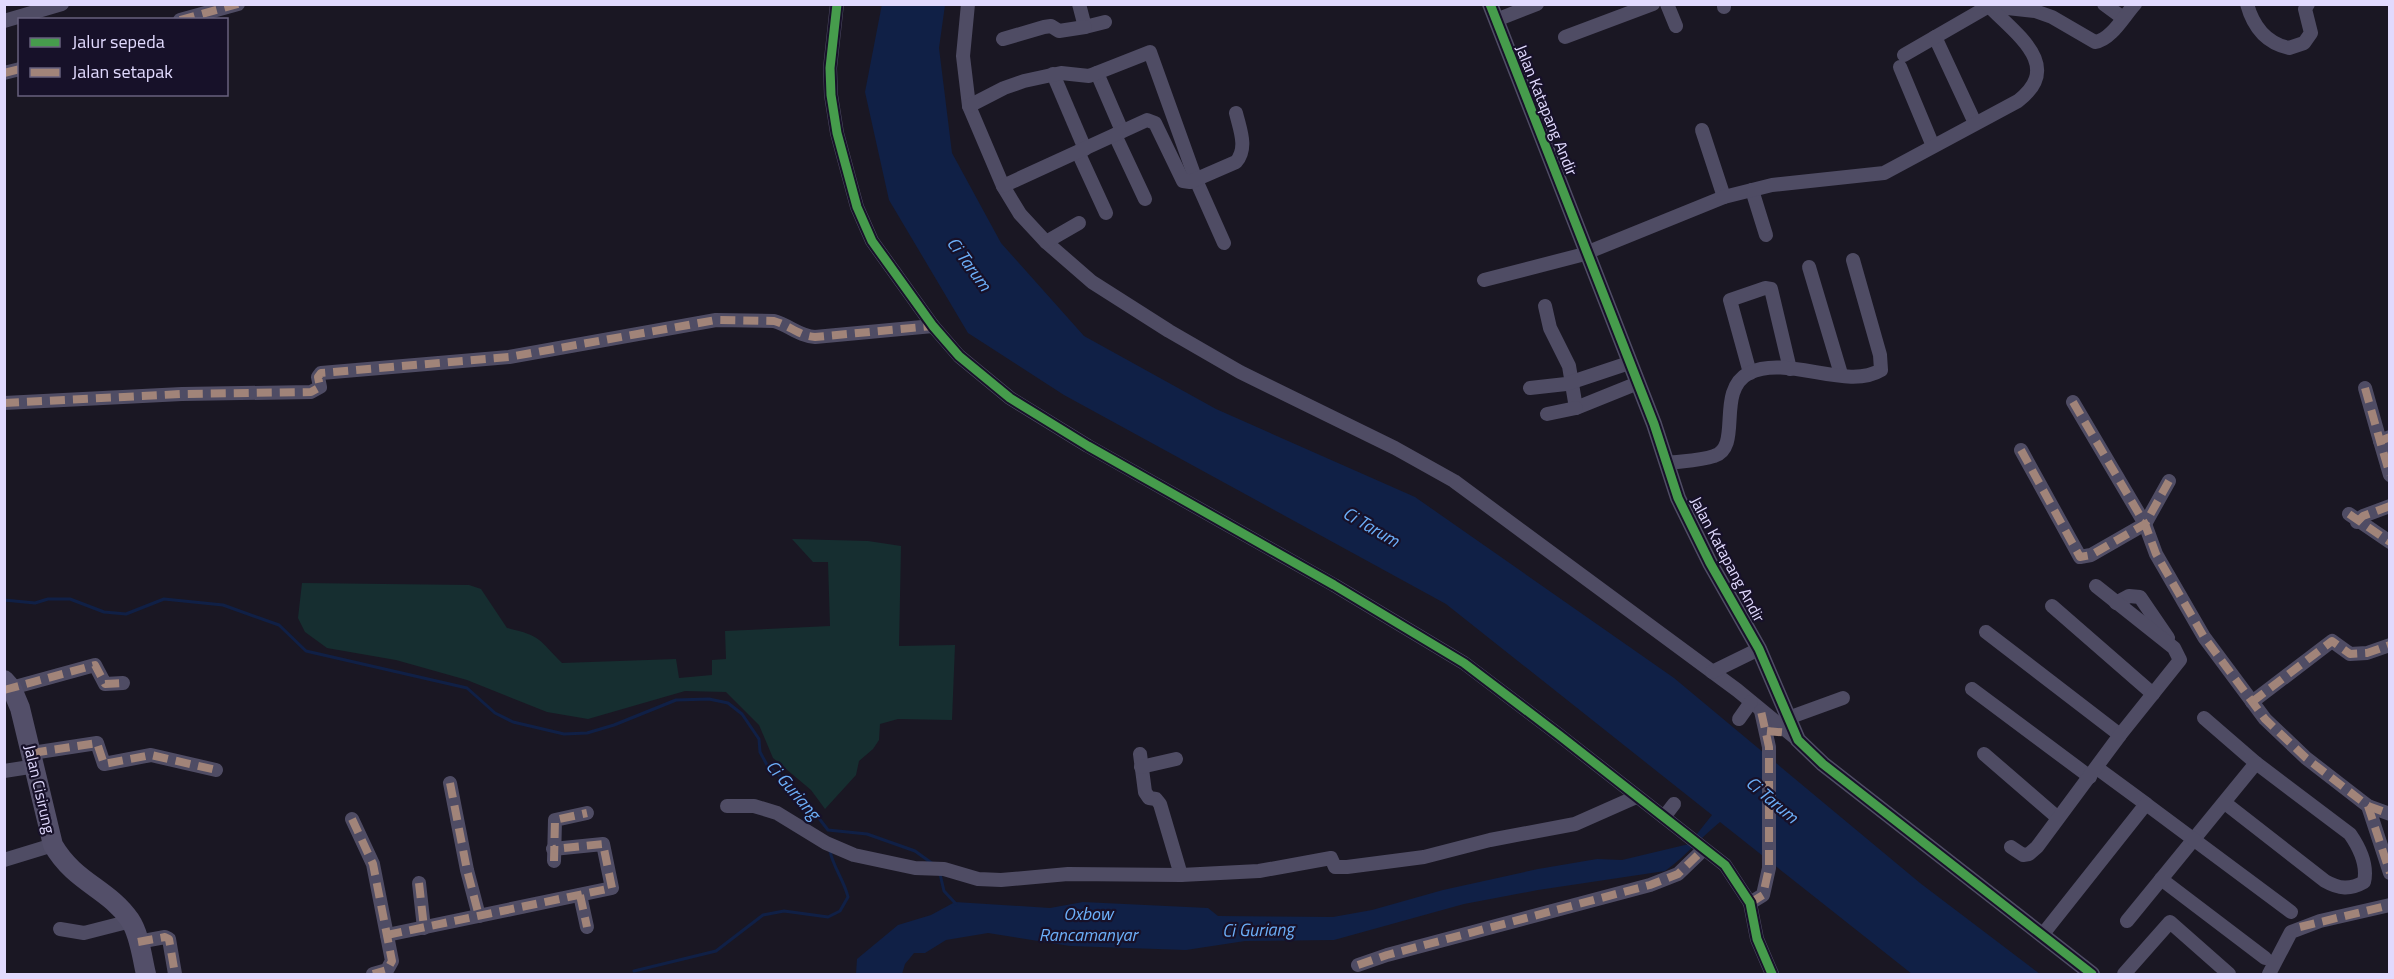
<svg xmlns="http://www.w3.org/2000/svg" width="2394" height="979" font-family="'Titillium Web',sans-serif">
	<rect width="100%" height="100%" fill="#1a1723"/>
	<path fill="#162e30" d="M792 539 868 541 901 546 899 646 955 645 952 720 898 719 880 724 879 740 873 749 859 761 856 775 825 809 811 790 773 758 759 725 726 692 685 691 588 719 547 712 467 680 396 660 327 648 305 632 298 618 302 583 469 585 481 589 507 628C542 636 538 639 562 663L676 659 679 678 712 675V660L726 659 725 631 830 626 828 562H813Z"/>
	<path fill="#102046" d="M882 4 945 5 939 48 952 153 1001 243 1084 336 1216 409 1415 497 1674 678 1920 883 2040 974H1912L1720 822C1700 838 1685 857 1665 871L1538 890 1464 904 1334 940 1245 941 1186 950 1070 946 988 933 946 940 925 953H914L905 964 902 974H856L857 959 898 925 931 915 955 902 1050 908 1083 902 1208 908 1218 916 1333 917 1372 910 1443 890 1538 869 1597 859 1622 860 1689 844 1712 815 1446 604 1064 395 968 333 889 200 865 92Z"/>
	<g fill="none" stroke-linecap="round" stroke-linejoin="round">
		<g stroke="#102046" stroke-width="3">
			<path d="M4 600 35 603 48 599H70L104 612 126 614 164 599 223 605 279 625 306 651 467 688 495 713 513 722 564 734 587 733 614 725 676 700 709 699 728 703 742 714 759 739 760 752 767 765 797 790 828 830 867 834 915 851 933 864"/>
			<path d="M940 874 944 891 956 904"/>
			<path d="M634 971 716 951 763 915 784 911 828 917 840 911 848 897C844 880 833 867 830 851"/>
		</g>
		<g stroke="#4f4c64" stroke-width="14">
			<path d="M837 4 830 68 831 95 837 133 857 207 872 241 933 326 959 356 1010 398 1088 446 1334 585 1464 663 1559 735 1725 865 1750 903 1757 939 1772 974"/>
			<path d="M968 4 963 56 969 106 1003 186 1020 214 1046 242 1092 282 1169 331 1240 372 1395 448 1454 481 1737 690 1798 740"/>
			<path d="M1079 4 1085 27 1105 22"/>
			<path d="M1667 4 1676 26"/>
			<path d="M1724 4V7"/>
			<path d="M2104 4 2123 18"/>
			<path d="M2247 4C2253 26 2266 43 2289 48L2304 43 2311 33 2305 9 2308 4"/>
			<path d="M180 20 238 4"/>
			<path d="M1496 20 1537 4"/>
			<path d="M4 21 62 4"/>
			<path d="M1565 37 1653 4"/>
			<path d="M1935 37 1975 123"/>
			<path d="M1003 39 1044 27 1051 26 1059 31 1085 27"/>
			<path d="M1904 55 1989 6 2035 11 2052 17 2095 42C2111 40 2124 16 2135 4"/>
			<path d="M1900 67 1933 146"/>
			<path d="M4 73 20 69"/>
			<path d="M1097 73 1122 131"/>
			<path d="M1053 74 1085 149"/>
			<path d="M969 106 1004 88 1024 81 1061 73 1089 76 1150 52 1196 180 1224 243"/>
			<path d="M1702 130 1724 197"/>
			<path d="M1115 135 1145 199"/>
			<path d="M1078 152 1106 213"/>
			<path d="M1003 186 1147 120 1155 123 1183 181 1190 182 1236 162C1248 148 1240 130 1236 113"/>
			<path d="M1752 190 1766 235"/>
			<path d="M1046 242 1079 223"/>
			<path d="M1809 267 1841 374"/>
			<path d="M1484 280 1581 255 1724 197 1772 185 1884 173 2018 101C2065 65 2014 33 1987 4"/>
			<path d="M1545 306 1550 328 1569 366 1576 408 1638 383"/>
			<path d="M1750 373 1730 300 1765 288 1771 289 1790 369"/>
			<path d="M1530 388 1566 384 1629 363"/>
			<path d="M2365 388 2380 441"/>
			<path d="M2073 402 2145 524 2156 554 2204 637 2265 719 2306 758 2368 806 2390 873"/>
			<path d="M4 403 182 394 311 392 320 387 318 377 321 373 509 357 716 320 774 321C789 325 799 336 815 337L933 326"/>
			<path d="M1547 414 1576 408"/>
			<path d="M2390 437 2380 441 2390 475"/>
			<path d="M2021 450 2080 557 2091 555 2145 524 2169 481"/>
			<path d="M1668 463C1682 461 1700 461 1714 456 1743 447 1715 391 1749 373 1787 354 1847 391 1881 370L1880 355 1853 260"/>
			<path d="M2349 514 2390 542"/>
			<path d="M2357 522 2363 516 2390 506"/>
			<path d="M2116 603 2129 596 2140 597 2168 638"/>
			<path d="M2052 606 2153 694"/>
			<path d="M1986 632 2120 735"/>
			<path d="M1712 672 1759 649"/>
			<path d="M1972 689 2090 777"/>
			<path d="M4 690 95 665 105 684 123 683"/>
			<path d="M2252 702 2332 641 2350 654 2367 653 2390 645"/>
			<path d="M1788 718 1843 698"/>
			<path d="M2204 718 2256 763 2350 834C2359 847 2368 865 2364 882 2350 890 2339 889 2325 881L2225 803"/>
			<path d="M1739 719 1751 702"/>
			<path d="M32 753 97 743 104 764 151 755 216 770"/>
			<path d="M1140 754 1145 792 1149 798 1156 799 1160 804 1181 875"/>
			<path d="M1984 754 2058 818"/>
			<path d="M1141 767 1176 759"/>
			<path d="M2097 768 2146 804"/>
			<path d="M4 771 36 766"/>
			<path d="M450 783 467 870 479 916"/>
			<path d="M727 806H754L777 813 826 843 854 855 915 868 944 869 978 879 1001 880 1068 874 1181 875 1259 871 1331 858 1335 867H1347L1424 857 1490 840 1575 824 1636 797"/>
			<path d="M2368 806 2390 814"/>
			<path d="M1664 817 1674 804"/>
			<path d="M352 819 373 864 392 961 387 970 373 974"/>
			<path d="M2011 847 2023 855 2029 854 2037 847 2120 735 2180 660 2174 648 2096 586"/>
			<path d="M4 860 53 845"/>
			<path d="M554 861 555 820 587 813"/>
			<path d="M2161 879 2265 958"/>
			<path d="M419 883 424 928"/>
			<path d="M580 895 587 927"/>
			<path d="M1750 903 1763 895 1769 868V747L1761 711"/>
			<path d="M2127 921 2256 763"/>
			<path d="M60 929 84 933 131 921"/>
			<path d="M2043 934 2146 804 2291 912"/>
			<path d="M387 935 612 888 603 844 553 849"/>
			<path d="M138 942 165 937 169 939 175 974"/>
			<path d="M1358 965 1387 955 1650 885 1678 874 1704 849"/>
			<path d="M2124 974 2170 922 2229 974"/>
			<path d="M2269 974 2291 932 2320 921 2390 905"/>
		</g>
		<path stroke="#4f4c64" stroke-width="16" d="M1490 4 1654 424 1678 498 1710 563 1759 649 1798 740 1823 764 2092 974"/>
		<path stroke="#534f69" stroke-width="20" d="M4 680 12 689 20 708 53 845C75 883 108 888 130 920 140 935 142 958 146 974"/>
		<g stroke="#a18479" stroke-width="8" stroke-dasharray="15 8" stroke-linecap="butt">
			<path d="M180 20 238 4"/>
			<path d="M4 73 20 69"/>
			<path d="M2365 388 2380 441"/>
			<path d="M2073 402 2145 524 2156 554 2204 637 2265 719 2306 758 2368 806 2390 873"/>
			<path d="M4 403 182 394 311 392 320 387 318 377 321 373 509 357 716 320 774 321C789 325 799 336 815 337L933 326"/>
			<path d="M2390 437 2380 441 2390 475"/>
			<path d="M2021 450 2080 557 2091 555 2145 524 2169 481"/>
			<path d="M2349 514 2390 542"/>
			<path d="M2357 522 2363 516 2390 506"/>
			<path d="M4 690 95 665 105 684 123 683"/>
			<path d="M2252 702 2332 641 2350 654 2367 653 2390 645"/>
			<path d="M1767 731 1789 733"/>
			<path d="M32 753 97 743 104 764 151 755 216 770"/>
			<path d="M450 783 467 870 479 916"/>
			<path d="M2368 806 2390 814"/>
			<path d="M352 819 373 864 392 961 387 970 373 974"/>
			<path d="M554 861 555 820 587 813"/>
			<path d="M419 883 424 928"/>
			<path d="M580 895 587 927"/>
			<path d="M1750 903 1763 895 1769 868V747L1761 711"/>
			<path d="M2300 927 2390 905"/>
			<path d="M387 935 612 888 603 844 553 849"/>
			<path d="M138 942 165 937 169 939 175 974"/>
			<path d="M1358 965 1387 955 1650 885 1678 874 1704 849"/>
		</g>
		<defs>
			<g id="cycleway">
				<path d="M837 4 830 68 831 95 837 133 857 207 872 241 933 326 959 356 1010 398 1088 446 1334 585 1464 663 1559 735 1725 865 1750 903 1757 939 1772 974"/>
				<path d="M1490 4 1654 424 1678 498 1710 563 1759 649 1798 740 1823 764 2092 974"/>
			</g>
		</defs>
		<use href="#cycleway" stroke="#171129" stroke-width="13"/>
		<use href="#cycleway" stroke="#469c4c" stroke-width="9"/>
	</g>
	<g text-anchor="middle" stroke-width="4.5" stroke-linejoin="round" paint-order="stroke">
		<g font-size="16" fill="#e1dafe" stroke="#171129">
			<text transform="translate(1547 110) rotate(68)" y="6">Jalan Katapang Andir</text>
			<text transform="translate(1728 559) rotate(62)" y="6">Jalan Katapang Andir</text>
			<text transform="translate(40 789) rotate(77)" y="6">Jalan Cisirung</text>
		</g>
		<g font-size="18" font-style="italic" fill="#6caff9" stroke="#171129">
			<text transform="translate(969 264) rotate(54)" y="6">Ci Tarum</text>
			<text transform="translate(1371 527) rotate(30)" y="6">Ci Tarum</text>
			<text transform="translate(793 790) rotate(49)" y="6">Ci Guriang</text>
			<text transform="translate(1772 800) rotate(40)" y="6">Ci Tarum</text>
			<text x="1088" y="920">Oxbow<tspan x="1088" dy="21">Rancamanyar</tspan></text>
			<text transform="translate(1258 930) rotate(-1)" y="6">Ci Guriang</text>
		</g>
	</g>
	<rect width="2394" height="979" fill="none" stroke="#e1dafe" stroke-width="12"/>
	<rect x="18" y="18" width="210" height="78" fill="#171129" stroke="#68617e" stroke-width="1.5"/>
	<rect x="30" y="38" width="30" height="9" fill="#469c4c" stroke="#68617e" stroke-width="1.5"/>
	<text x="72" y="48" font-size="18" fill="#e1dafe">Jalur sepeda</text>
	<rect x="30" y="68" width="30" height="9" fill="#a18479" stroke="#68617e" stroke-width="1.5"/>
	<text x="72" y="78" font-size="18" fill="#e1dafe">Jalan setapak</text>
</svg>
